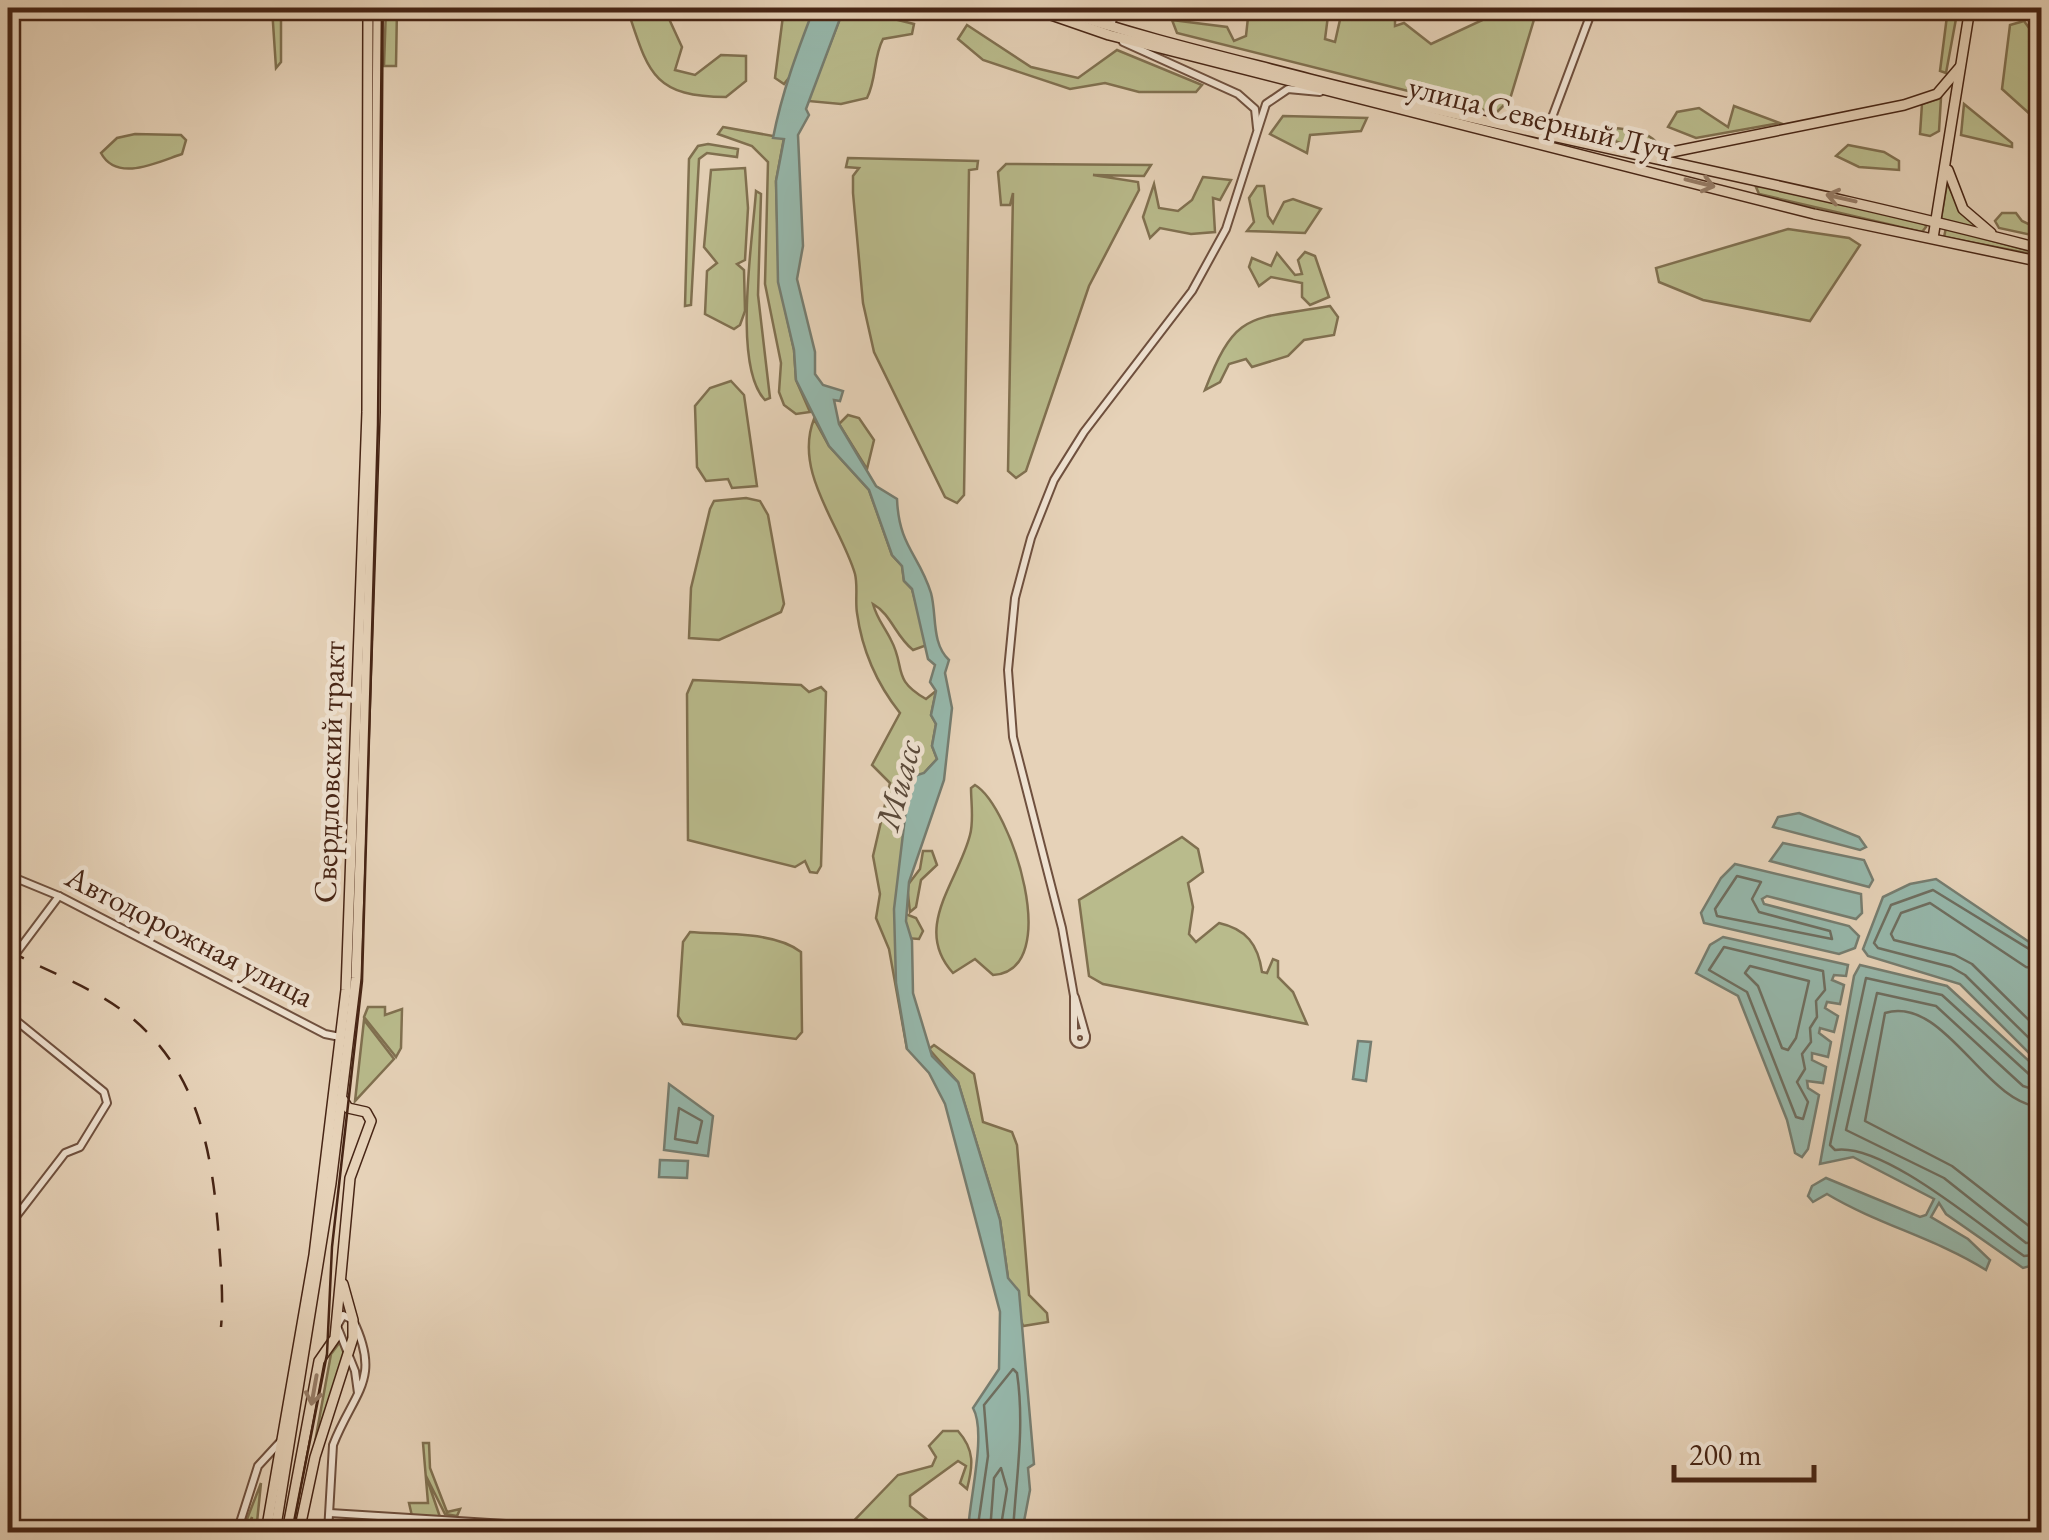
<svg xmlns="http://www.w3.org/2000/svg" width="2049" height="1540" font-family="'EB Garamond',serif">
	<rect width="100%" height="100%" fill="#e6d2b8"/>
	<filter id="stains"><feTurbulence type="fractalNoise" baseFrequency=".002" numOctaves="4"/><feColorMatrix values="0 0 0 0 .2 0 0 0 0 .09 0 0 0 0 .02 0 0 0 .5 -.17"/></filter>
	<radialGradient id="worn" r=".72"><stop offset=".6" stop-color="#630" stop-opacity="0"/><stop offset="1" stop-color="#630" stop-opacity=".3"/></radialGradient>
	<g fill="#b9bb8c" stroke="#807050" stroke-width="2.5">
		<path d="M272 8H281V62L276 68Z"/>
		<path d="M386 8H397L396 66H384Z"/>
		<path d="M627 8H664L682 47 675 70 695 75 721 55 746 56V81L726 97C651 97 648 70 627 8Z"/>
		<path d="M784 8H814L792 74 784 84 775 78Z"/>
		<path d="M844 8H895L894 19 914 24 912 34 883 39C873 58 877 78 867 98L841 104 808 101Z"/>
		<path d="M1249 8H1329L1325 39 1335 42 1342 11 1371 8 1376 14 1387 8 1395 11V26L1404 23 1431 44 1508 8H1533L1536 13 1510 99 1496 113 1177 33 1172 20 1227 27 1234 41 1246 36Z"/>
		<path d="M1948 8H1958L1946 73 1940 71Z"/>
		<path d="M2024 21 2029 28 2041 31V124L2002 89 2010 25Z"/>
		<path d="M967 25 1031 67 1078 78 1117 50 1202 85 1196 92H1139L1105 83 1070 89 983 60 958 39Z"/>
		<path d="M1941 98 1939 131 1930 136 1920 134 1922 104Z"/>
		<path d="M1964 104 2012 143V147L1961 135Z"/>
		<path d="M1734 106 1780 123 1696 138 1668 127 1677 112 1699 108 1728 127Z"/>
		<path d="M1283 116 1367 118 1361 131 1310 135 1307 153 1270 134Z"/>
		<path d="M723 127 784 138 776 181 779 282 794 350 796 380 810 412 796 414 784 405 779 392 781 363 765 284 768 162 752 146 718 134Z"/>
		<path d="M1603 127C1621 129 1646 129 1657 143L1655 147 1620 143 1594 133Z"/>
		<path d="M135 134 181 135 186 140 182 154C158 162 117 183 101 153L117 138Z"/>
		<path d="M708 144 738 149 737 157 707 153 699 159 691 305 685 306 689 159 698 146Z"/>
		<path d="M1848 145 1884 152 1899 161V170L1859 167 1836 156Z"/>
		<path d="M848 158 978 161 977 169 969 170 964 495 957 503 945 497 874 352 863 303 853 193V176L859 168 846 167Z"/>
		<path d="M1006 164 1151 165 1144 176 1093 175 1138 182 1139 190 1089 286 1026 471 1016 478 1008 471 1013 193 1010 205H1001L998 172Z"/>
		<path d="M745 168 748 208 745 260 737 264 744 270 745 311 740 325 734 329 705 314 707 271 717 263 704 247 711 170Z"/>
		<path d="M1203 177 1231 180 1220 200 1213 198 1215 232 1191 234 1160 228 1150 238 1143 217 1154 184 1159 208 1178 211 1192 200Z"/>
		<path d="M1947 183 1961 211 1983 230 1941 219Z"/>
		<path d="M1764 185 1925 223 1926 227 1922 232 1759 194 1756 187Z"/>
		<path d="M1257 186H1264L1268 216 1273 223 1284 202 1293 199 1321 209 1305 233 1247 231 1254 222 1249 198Z"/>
		<path d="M756 191 761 194 758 295 770 398 765 400C732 366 753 238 756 191Z"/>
		<path d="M2002 213H2016L2022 221 2041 230V237L1999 228 1995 221Z"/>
		<path d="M1946 228 2041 254V256L1944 237Z"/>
		<path d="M1788 229 1849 238 1860 245 1810 321 1703 300 1659 282 1656 268Z"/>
		<path d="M1305 252 1315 256 1329 297 1310 305 1302 297V283L1271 277 1259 286 1249 267 1252 258 1271 266 1277 253 1295 275 1302 274 1298 260Z"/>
		<path d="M1330 306 1338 317 1334 335 1304 340 1288 356 1252 367 1246 359 1229 364 1220 382 1205 390C1236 309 1250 320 1330 306Z"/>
		<path d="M731 381 744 395 757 486 732 488 728 479 706 481 697 467 695 406 710 388Z"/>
		<path d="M848 415 859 418 874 440 867 469 839 424Z"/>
		<path d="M814 419 829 446 869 490 892 555 902 566 904 581 912 589 927 645 913 650C896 637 891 614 873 604 877 619 884 626 891 640 906 668 891 679 926 699L936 691 931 715 936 724 932 746 937 759 924 773 895 910 916 918 923 931 919 939 906 938 896 983 907 1049 889 949 876 918 880 894 873 856 890 783 872 765 900 713C877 684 862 650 857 613 855 601 858 586 855 574 841 526 793 472 814 419Z"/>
		<path d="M746 498 760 501 768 515 784 604 781 612 719 640 689 638 691 588 710 509 714 501Z"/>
		<path d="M693 680 801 685 809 692 821 687 826 692 821 866 817 873 810 872 805 861 795 867 688 840 687 694Z"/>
		<path d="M975 785C1011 806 1065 971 993 975L975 959 953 973C912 928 958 882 970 835 974 821 971 802 971 788Z"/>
		<path d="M1182 837 1198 849 1203 872 1188 883 1193 907 1189 934 1196 942 1219 923C1246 929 1258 944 1262 972L1267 973 1273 959 1278 961V977L1293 992 1307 1024 1103 984 1089 976 1079 900Z"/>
		<path d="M923 851H932L937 865 921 880 916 907 910 912 907 886 920 869Z"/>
		<path d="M690 932C723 935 774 931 801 952L802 1032 796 1039 683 1024 678 1016 683 942Z"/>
		<path d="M368 1007H385V1015L402 1009 401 1048 396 1057 364 1017Z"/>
		<path d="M364 1020 394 1059 355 1101Z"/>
		<path d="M934 1045 974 1074 983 1122 1012 1132 1017 1145 1029 1295 1047 1313 1048 1322 1023 1326 1008 1278 1000 1220 958 1082 929 1049Z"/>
		<path d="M340 1342 345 1354 315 1442 331 1354Z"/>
		<path d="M943 1431H958C975 1450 973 1466 967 1489L960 1483 966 1466 958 1461 910 1496V1506L929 1521 962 1522 963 1532H929L897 1524 885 1532H843L898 1475 932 1466 936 1457 929 1446Z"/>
		<path d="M423 1443H429L430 1468 447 1512 460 1509 457 1516 445 1514 426 1476 440 1517 412 1516 409 1503H428Z"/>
		<path d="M261 1483 256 1532H249L252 1517 246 1532H242Z"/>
	</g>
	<g fill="#96b8ac" stroke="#767d70" stroke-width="2.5">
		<path d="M814 8H844L806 109 809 115 798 135 803 246 797 279 815 352V374L823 385 843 391 840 401 834 400 839 424 876 486 897 499C899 547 919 554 931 593 937 615 931 643 949 660L945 673 952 708 944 780 909 882 906 921 912 941 913 993 932 1056 958 1082 1000 1220 1008 1278 1019 1291 1034 1464 1028 1468 1030 1490 1022 1532H968C969 1500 987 1433 973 1408L999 1369 1000 1312 945 1104 929 1073 907 1049 896 983 894 909 908 792 914 776 924 773 937 759 932 746 936 724 931 715 936 691 930 682 935 665 928 659 912 589 904 581 902 566 892 555 869 490 829 446 796 380 794 350 778 282 776 181 784 139 773 138C782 92 797 52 814 8Z"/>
		<path d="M1799 813 1859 837 1866 847 1860 850 1773 827 1778 817Z"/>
		<path d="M1783 843 1864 860 1873 880 1869 887 1770 861Z"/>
		<path d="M1735 864 1861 894 1862 913 1856 919 1767 896 1762 899 1764 904 1849 926 1859 936 1855 948 1839 954 1704 923 1701 913 1721 878Z"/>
		<path d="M1936 879 2041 950V1065L1960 984 1868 956 1863 949 1883 897 1910 884Z"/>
		<path d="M1723 937 1848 965 1846 976 1834 975 1832 980 1844 985 1840 1004 1827 1002 1825 1008 1838 1016 1834 1032 1820 1028 1819 1033 1831 1042 1828 1057 1812 1053V1060L1826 1067 1823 1083 1807 1081 1808 1088 1819 1095 1808 1149 1802 1157 1795 1153 1787 1120 1738 996 1696 973 1710 945Z"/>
		<path d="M1860 965 1947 986 2041 1072V1150L2037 1178 2041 1198V1263L2023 1268 1946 1214 1939 1203 1931 1217 1968 1239 1990 1260 1986 1270C1935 1238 1879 1225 1827 1194L1813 1202 1808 1196 1812 1186 1826 1178 1920 1217 1926 1215 1934 1199 1853 1157 1820 1164 1854 976Z"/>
		<path d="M1358 1041 1371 1042 1366 1081 1353 1079Z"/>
		<path d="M669 1084 713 1116 708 1156 664 1150Z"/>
		<path d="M660 1160 688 1161 687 1178 659 1177Z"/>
	</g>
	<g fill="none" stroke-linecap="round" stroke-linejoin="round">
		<g stroke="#6e6e60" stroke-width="2.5">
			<path d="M1737 876 1761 882 1752 899 1759 912 1830 931 1832 939 1717 916 1715 909Z"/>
			<path d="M1724 947 1823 971 1825 990 1816 1001 1817 1017 1810 1028 1811 1042 1802 1054 1805 1069 1797 1082 1808 1102 1803 1119 1796 1117 1747 992 1709 970Z"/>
			<path d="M2042 957 1933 890 1891 905 1874 943 1878 948 1951 967 1965 975 2042 1051"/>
			<path d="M1750 966 1809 981 1796 1038 1788 1050 1782 1048 1758 986 1745 973Z"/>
			<path d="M2042 970 2026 967 1930 903 1901 913 1891 934 1894 940 1955 955 1972 964 2042 1033"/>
			<path d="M2042 1079 2031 1076 1942 995 1866 978 1830 1145 1835 1150C1883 1142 1981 1227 2024 1256L2042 1254"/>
			<path d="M2042 1092 2023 1086 1936 1006 1877 993 1846 1130 1944 1178 2026 1243 2042 1242"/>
			<path d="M2042 1107C1985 1105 1945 995 1885 1013L1865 1121 1952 1166 2029 1226 2042 1227"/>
			<path d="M679 1108 702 1121 697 1143 675 1139Z"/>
			<path d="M977 1532 988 1456 984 1405 1013 1369 1017 1373C1025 1428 1016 1478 1013 1532"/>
			<path d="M990 1532 994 1478 1001 1468 1007 1489 1000 1532"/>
		</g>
		<defs>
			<g id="minor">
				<path d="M1111 26 1116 8"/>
				<path d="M1123 42 1238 94 1255 109 1257 128"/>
				<path d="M1545 136 1593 8"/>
				<path d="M8 875 59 896 325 1034 340 1037"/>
				<path d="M8 964 59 896"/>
				<path d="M1075 997 1086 1036"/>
				<path d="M8 1014 104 1092 107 1103 80 1147 65 1153 8 1227"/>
				<circle cx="1080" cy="1038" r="6"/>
				<path d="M1074 1036V996L1062 928 1013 737 1008 670 1015 598 1031 538 1054 480 1084 432 1192 291 1226 229 1266 104 1288 89 1320 92"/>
				<path d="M330 1513 636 1532"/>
				<path d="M237 1532 258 1466 281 1441"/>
				<path d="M328 1532 333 1445C354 1391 382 1380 353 1320L343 1315 337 1326 355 1371 358 1393"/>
			</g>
			<g id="major">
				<path d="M1031 8 1109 35 1814 214 2042 262"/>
				<path d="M1055 8C1138 37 1225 57 1310 79 1553 141 1799 185 2042 249"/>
				<path d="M1647 157 1904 105 1937 94 1960 67"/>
				<path d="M1948 170 1963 209 1991 233"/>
				<path d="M1933 238 1970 8"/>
				<path d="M266 1532 314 1255 346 990 367 412 368 8"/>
				<path d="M275 1532 331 1183 356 978 375 412 378 8"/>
				<path d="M287 1532 319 1361 335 1338 350 1178 371 1121 366 1112 348 1108 343 1100"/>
				<path d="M299 1532 315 1457 353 1338V1320L343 1284"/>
			</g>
		</defs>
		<use href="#minor" stroke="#6f503e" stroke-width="10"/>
		<use href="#major" stroke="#472515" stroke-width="12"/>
		<use href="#minor" stroke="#efe2d1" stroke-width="6"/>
		<use href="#major" stroke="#e6d2b8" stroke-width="9"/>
		<path stroke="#472515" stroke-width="2.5" d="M292 1532 327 1354 332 1247 362 981 378 425 382 8"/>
		<path stroke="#472515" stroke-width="2.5" stroke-dasharray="18 18" stroke-linecap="butt" d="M8 950C45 971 88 985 123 1011 195 1065 211 1143 218 1227 220 1261 224 1294 221 1327"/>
	</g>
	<defs><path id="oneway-shaft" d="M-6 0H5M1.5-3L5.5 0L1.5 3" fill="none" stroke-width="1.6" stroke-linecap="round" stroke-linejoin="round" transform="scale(2.5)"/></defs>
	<g stroke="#967c66">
		<use href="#oneway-shaft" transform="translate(1700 183) rotate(14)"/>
		<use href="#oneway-shaft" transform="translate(1841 198) rotate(-167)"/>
		<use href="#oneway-shaft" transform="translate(314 1390) rotate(100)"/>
	</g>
	<g text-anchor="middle" stroke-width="9" stroke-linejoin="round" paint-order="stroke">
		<g font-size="32" fill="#472515" stroke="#efe2d1">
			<text transform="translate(1540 118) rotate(14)" y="11">улица Северный Луч</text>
			<text transform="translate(329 772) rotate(-88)" y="11">Свердловский тракт</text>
			<text transform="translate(190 936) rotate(27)" y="11">Автодорожная улица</text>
		</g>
		<g font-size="35" font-style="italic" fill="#5b4a3b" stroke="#efe2d1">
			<text transform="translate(898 785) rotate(-75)" y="12">Миасс</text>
		</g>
	</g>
	<rect width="2049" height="1540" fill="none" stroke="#e6d2b8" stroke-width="40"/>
	<rect x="10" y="10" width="2029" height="1520" fill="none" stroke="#472515" stroke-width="5"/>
	<rect x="20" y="20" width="2009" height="1500" fill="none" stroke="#472515" stroke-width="2.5"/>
	<path d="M1674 1465v15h140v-15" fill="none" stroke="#472515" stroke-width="5"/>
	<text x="1689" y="1465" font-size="30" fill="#472515" stroke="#efe2d1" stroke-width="8" paint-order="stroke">200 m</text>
	<rect width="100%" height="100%" filter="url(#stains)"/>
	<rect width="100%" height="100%" fill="url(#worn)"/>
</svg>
